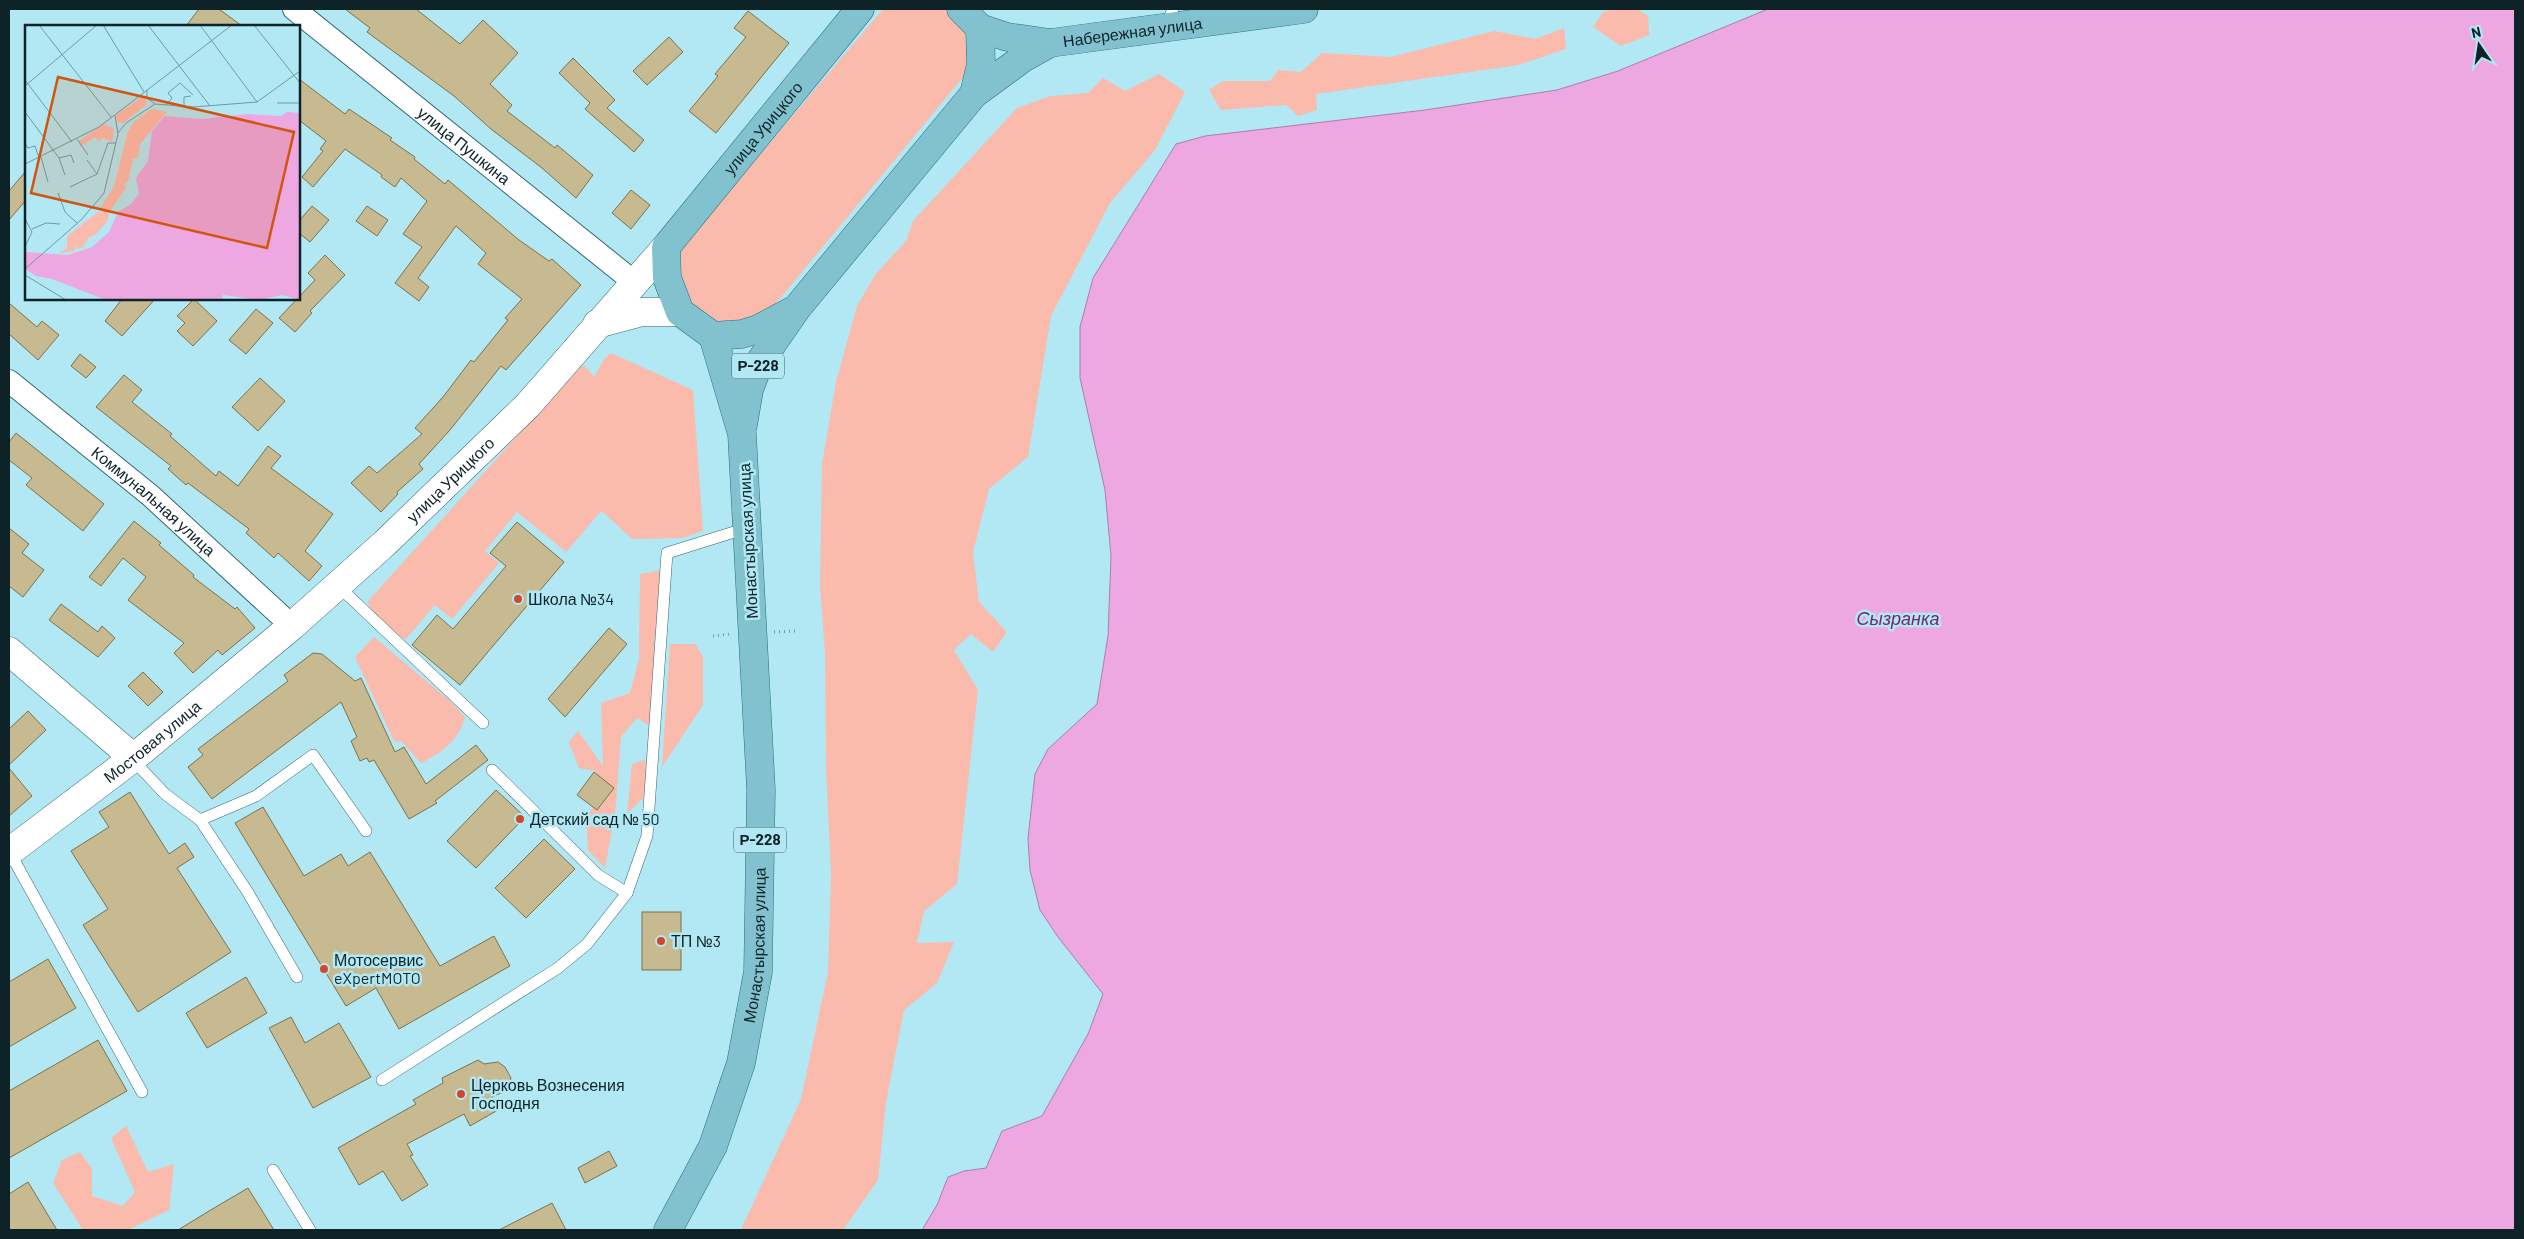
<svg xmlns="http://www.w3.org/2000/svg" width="2524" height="1239" font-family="Barlow,sans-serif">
	<rect width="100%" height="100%" fill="#b2e8f4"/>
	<g fill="#fabaac">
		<path d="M883 9H945C972 29 971 45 964 76L773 307 758 317 730 324 713 322 701 317 680 289 679 250Z"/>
		<path d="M1615 9H1637L1648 16 1649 35 1621 46 1593 27 1603 12Z"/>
		<path d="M1564 28 1566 49 1519 65 1316 94 1317 110 1298 116 1286 105 1221 110 1209 90 1223 81H1270L1278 70 1301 72 1322 53 1391 57 1494 31 1535 39Z"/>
		<path d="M1159 74 1185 92 1155 150 1110 203 1051 316 1028 457 989 489 973 552 979 602 1007 632 993 652 971 634 954 650 978 690 957 884 924 911 917 943 954 942 937 983 904 1010 886 1102 878 1180 843 1230H741L801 1099 828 972 831 874 826 767 825 653 820 585 822 464 836 382 857 306 875 275 906 241 913 221 1017 108 1051 96 1088 93 1103 78 1125 91Z"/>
		<path d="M611 353 693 390 703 531 682 538 634 539C628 537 610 517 601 511L566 552 517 512 485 551 499 563 452 619 435 605 406 639C389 633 371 619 368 601L518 435 574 368 585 366 594 377 604 359Z"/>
		<path d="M662 570 667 597 655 634 663 654 653 728 637 718 621 737 615 814 605 868 588 850 586 816 606 791 595 771 579 768 569 742 578 731 603 766 601 703 630 693 639 659 640 574Z"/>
		<path d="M374 637 450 701 465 717C458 741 443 752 421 763L402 742 394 741 355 657Z"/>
		<path d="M670 644H695L703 656V705L662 767Z"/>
		<path d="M645 760 650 771 647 794 627 814 632 764Z"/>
		<path d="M126 1126 148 1172 174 1164 169 1210 130 1229 83 1230 53 1183 62 1160 80 1152 92 1169V1196L123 1206 135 1192 111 1138Z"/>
	</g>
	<path fill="#eda7e1" stroke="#aa7faa" d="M1768 9H2515V1230H922L937 1205 948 1177 964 1171 986 1168 1002 1131 1042 1116 1088 1034 1103 994 1058 937 1040 910 1030 870 1028 839 1035 774 1048 749 1097 704 1108 636 1111 556 1105 490 1080 378V327L1093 278 1176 144 1205 136 1425 110 1557 90 1618 71Z"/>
	<g fill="#c7ba90" stroke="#7d714a">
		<path d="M199 9H219L242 26H186Z"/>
		<path d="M345 9H416L460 44 483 20 518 53 490 84 512 105 507 111 555 148 557 145 593 175 576 198 542 168 491 129 454 96 367 32 370 28Z"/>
		<path d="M748 11 789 43 716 133 689 111 718 76 715 74 746 37 734 28Z"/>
		<path d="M669 37 683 52 647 85 633 71Z"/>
		<path d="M573 58 615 100 607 108 644 140 634 152 585 109 590 103 559 73Z"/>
		<path d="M299 79 345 114 349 109 392 138 390 140 415 157 414 159 445 184 448 180 519 240 549 261 552 259 581 285 506 370 501 366 450 430 419 464 423 469 397 492 398 494 381 512 351 483 369 466 377 473 422 434 415 428 443 397 471 360 474 362 508 320 505 318 522 299 478 264 486 253 456 226 418 278 429 287 419 301 395 283 422 247 403 234 427 201 401 178 395 187 381 177 382 175 345 149 313 187 302 177 323 151 320 149 326 141 299 120Z"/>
		<path d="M26 171V200L9 220V191Z"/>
		<path d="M631 190 650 205 631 229 612 213Z"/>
		<path d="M312 206 329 220 310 242 299 233V221Z"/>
		<path d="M367 206 388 220 377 236 356 221Z"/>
		<path d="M325 255 345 275 310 311 312 313 295 332 279 318 315 280 308 273Z"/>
		<path d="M122 299H155L122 336 105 321Z"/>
		<path d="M194 299 217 321 193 346 177 331 185 323 177 316Z"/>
		<path d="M9 303 37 327 42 321 59 335 38 360 9 334Z"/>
		<path d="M256 309 273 323 246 354 229 340Z"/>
		<path d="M80 354 96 367 86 378 71 366Z"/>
		<path d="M124 375 142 390 132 402 172 434 170 436 216 476 219 471 238 486 268 446 281 456 271 468 333 514 305 551 322 566 309 581 278 553 274 558 246 533 249 529 188 483 186 485 168 469 171 466 96 407Z"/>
		<path d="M260 378 285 401 258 431 232 407Z"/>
		<path d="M16 433 104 504 83 531 26 485 32 478 9 460V442Z"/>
		<path d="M134 521 161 543 159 545 194 575 193 577 235 609 237 607 255 628 222 655 218 650 193 673 174 653 184 643 128 600 146 577 123 558 101 586 89 577Z"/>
		<path d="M517 522 564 562 460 685 412 645 437 615 453 629 506 566 490 553Z"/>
		<path d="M9 528 29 544 22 553 44 570 23 597 9 586Z"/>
		<path d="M61 604 98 632 102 626 115 638 98 657 49 620Z"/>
		<path d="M609 628 627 644 565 717 548 699Z"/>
		<path d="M313 653 322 654 355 681 361 678 395 752 404 747 426 784 476 745 488 760 435 801 437 803 409 819 374 760 369 762 367 758 360 761 351 741 357 737 341 702 212 799 188 767 203 755 198 749 288 681 284 675Z"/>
		<path d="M143 672 163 692 148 706 128 686Z"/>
		<path d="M28 711 46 730 9 765V729Z"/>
		<path d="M9 768 32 796 9 816Z"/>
		<path d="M594 772 614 788 597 810 577 795Z"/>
		<path d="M496 790 525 817 476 868 447 841Z"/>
		<path d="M130 792 169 854 185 843 194 857 177 868 231 952 138 1012 83 925 108 909 71 851 109 827 99 812Z"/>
		<path d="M263 807 304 876 341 854 348 866 370 852 440 966 494 936 510 966 399 1029 376 988 346 1006 235 823Z"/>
		<path d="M544 839 575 869 526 918 495 888Z"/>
		<rect x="642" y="912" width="39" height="58"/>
		<path d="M48 959 76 1008 9 1047V982Z"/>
		<path d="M246 977 267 1013 207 1048 186 1013Z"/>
		<path d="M291 1017 305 1043 339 1023 371 1077 313 1108 269 1028Z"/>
		<path d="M98 1040 127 1091 9 1158V1091Z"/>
		<path d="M478 1060 484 1064 498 1062 505 1067 511 1078 509 1085 505 1091 492 1097 498 1110 470 1126 464 1114 407 1144 413 1155 410 1156 428 1185 402 1201 383 1171 359 1185 338 1148 416 1104 413 1100 443 1083 442 1078Z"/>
		<path d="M609 1151 617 1166 585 1183 578 1168Z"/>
		<path d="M28 1182 57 1230H9V1194Z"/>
		<path d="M248 1188 274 1230H178L209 1211Z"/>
		<path d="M552 1203 566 1230H499Z"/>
	</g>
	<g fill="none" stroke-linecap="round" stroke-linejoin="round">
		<defs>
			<g id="lane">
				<path d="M1166 27 1173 9"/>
				<path d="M337 585 483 723"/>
				<path d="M132 759 165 794 200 820 247 891 297 977"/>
				<path d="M492 770 598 875 627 893"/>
				<path d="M200 820 256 796 313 755 366 831"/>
				<path d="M9 851 142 1092"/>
				<path d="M382 1080 558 968 587 944 627 893 647 836 667 553 747 528"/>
				<path d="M273 1170 310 1230"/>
			</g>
			<g id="street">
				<path id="s1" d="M294 9 634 282"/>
				<path id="s2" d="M9 381 151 496 292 626"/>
			</g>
			<g id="secondary">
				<path d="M597 324 642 312H680"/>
				<path d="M9 651 122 748 132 759"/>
				<path id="s3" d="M9 852 132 759 292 626 385 543 528 405 666 247"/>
			</g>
			<g id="primary">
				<path id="s4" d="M961 9 980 28 1007 37 1050 43 1304 9"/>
				<path d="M974 94 981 64 980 28"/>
				<path id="s5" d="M792 311 758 329 742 334 713 336 680 312 667 278 666 247 860 9"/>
				<path d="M743 425 749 390 759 363 797 308 974 94 1023 58 1050 43"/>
				<path id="s6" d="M668 1230 713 1146 741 1063 758 972 761 790 742 434 713 336"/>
			</g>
		</defs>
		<use href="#lane" stroke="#346772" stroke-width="12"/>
		<use href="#street" stroke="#346772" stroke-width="24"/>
		<use href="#secondary" stroke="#346772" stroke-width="29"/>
		<use href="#primary" stroke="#23707f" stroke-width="29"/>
		<g stroke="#7099a2" stroke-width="3" stroke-dasharray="1 4" stroke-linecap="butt">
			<path d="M774 632 795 631"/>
			<path d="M713 636 730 634"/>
		</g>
		<use href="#lane" stroke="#fff" stroke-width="11"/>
		<use href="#street" stroke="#fff" stroke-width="22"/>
		<use href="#secondary" stroke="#fff" stroke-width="28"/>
		<use href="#primary" stroke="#82c2ce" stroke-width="28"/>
	</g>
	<g fill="#d2472c" stroke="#b2e8f4" stroke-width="2">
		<circle cx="518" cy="599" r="5"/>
		<circle cx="520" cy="819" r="5"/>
		<circle cx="661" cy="941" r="5"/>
		<circle cx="324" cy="969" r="5"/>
		<circle cx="461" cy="1094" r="5"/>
	</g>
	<g text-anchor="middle" stroke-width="5" stroke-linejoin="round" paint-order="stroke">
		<g fill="#b2e8f4" stroke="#3f5e65" stroke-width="1">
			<rect x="732" y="353.5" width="52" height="25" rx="4"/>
			<rect x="734" y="827.5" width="52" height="25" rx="4"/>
		</g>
		<g font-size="15" font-weight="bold" fill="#0e2328">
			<text x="758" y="371">Р-228</text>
			<text x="760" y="845">Р-228</text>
		</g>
		<g font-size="16" fill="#0e2328" stroke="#b2e8f4">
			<text dy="6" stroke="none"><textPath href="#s4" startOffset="182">Набережная улица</textPath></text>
			<text dy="6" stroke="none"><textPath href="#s5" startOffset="346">улица Урицкого</textPath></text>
			<text dy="6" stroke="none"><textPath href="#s1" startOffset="218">улица Пушкина</textPath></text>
			<text dy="6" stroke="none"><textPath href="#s3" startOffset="578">улица Урицкого</textPath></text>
			<text dy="6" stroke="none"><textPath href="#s2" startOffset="188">Коммунальная улица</textPath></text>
			<text transform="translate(748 541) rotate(-93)" y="6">Монастырская улица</text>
			<text dy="6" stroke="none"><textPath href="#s3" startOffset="181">Мостовая улица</textPath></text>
			<text dy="6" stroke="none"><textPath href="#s6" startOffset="302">Монастырская улица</textPath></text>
		</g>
		<g font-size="16" fill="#0e2328" stroke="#b2e8f4" text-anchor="start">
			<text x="528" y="605">Школа №34</text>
			<text x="530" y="825">Детский сад № 50</text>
			<text x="671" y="947">ТП №3</text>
			<text x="334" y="966">Мотосервис<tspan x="334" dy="18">eXpertMOTO</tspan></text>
			<text x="471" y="1091">Церковь Вознесения<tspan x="471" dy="18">Господня</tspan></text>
		</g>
		<g font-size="18" font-style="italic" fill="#76266c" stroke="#b2e8f4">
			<text x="1898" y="625">Сызранка</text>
		</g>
	</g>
	<g transform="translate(25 25)">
		<rect width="275" height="275" fill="#b2e8f4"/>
		<path d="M117 72 122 75 121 80 98 98 92 97 91 90ZM126 84 142 87 115 119 113 133 108 134 103 156 98 160 102 161 85 186 82 197 70 210 64 212 58 222 52 224 50 220V226L34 228 42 223V211L74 186 77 187 75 184 89 161 103 106 109 97ZM79 99 89 104 87 117 78 113 74 116 70 112 57 121 54 116Z" fill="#fabaac"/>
		<path d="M262 87 275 88V275L257 270 234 275 198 270 196 275H81L27 254 11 251 0 244V227L43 230 67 222 84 207 93 187 106 179 114 169 111 153 123 136 127 106 140 91 176 94 222 89 256 91Z" fill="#eda7e1"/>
		<path fill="none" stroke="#7099a2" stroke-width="1" d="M14 0 86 92M78 0 119 67M123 0 185 81M175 0 232 77M229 0 275 58M0 55 47 117M0 61 72 0M122 65V73L130 79 168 82 232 77 275 46M252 78H275M141 80 147 73 143 68 155 58 168 70M159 82V72L166 71M0 87 34 133 40 150M93 108 101 98 130 79M52 114 63 130M0 118 3 123 10 121 14 133M16 132 23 157M34 133 46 130 49 138M62 135 72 149M0 139 74 102 207 0M45 162 72 149 83 118H91M33 168 40 187 52 198M0 194 7 207 0 222M7 204 21 198 35 199M0 244 56 195 79 168 93 109 90 90M0 250 41 275"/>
		<path fill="#d2540f" fill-opacity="0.15" stroke="#d2540f" stroke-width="2.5" d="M33 52 269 107 242 223 6 168Z"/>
		<rect width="275" height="275" fill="none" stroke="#0e2328" stroke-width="2.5"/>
	</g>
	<rect width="2524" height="1239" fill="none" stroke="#0e2328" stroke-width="20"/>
	<g transform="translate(2479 45) rotate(347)" stroke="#b2e8f4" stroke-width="4" paint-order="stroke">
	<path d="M0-4L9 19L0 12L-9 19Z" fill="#0e2328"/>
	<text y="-8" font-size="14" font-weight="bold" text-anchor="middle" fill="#0e2328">N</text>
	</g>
</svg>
